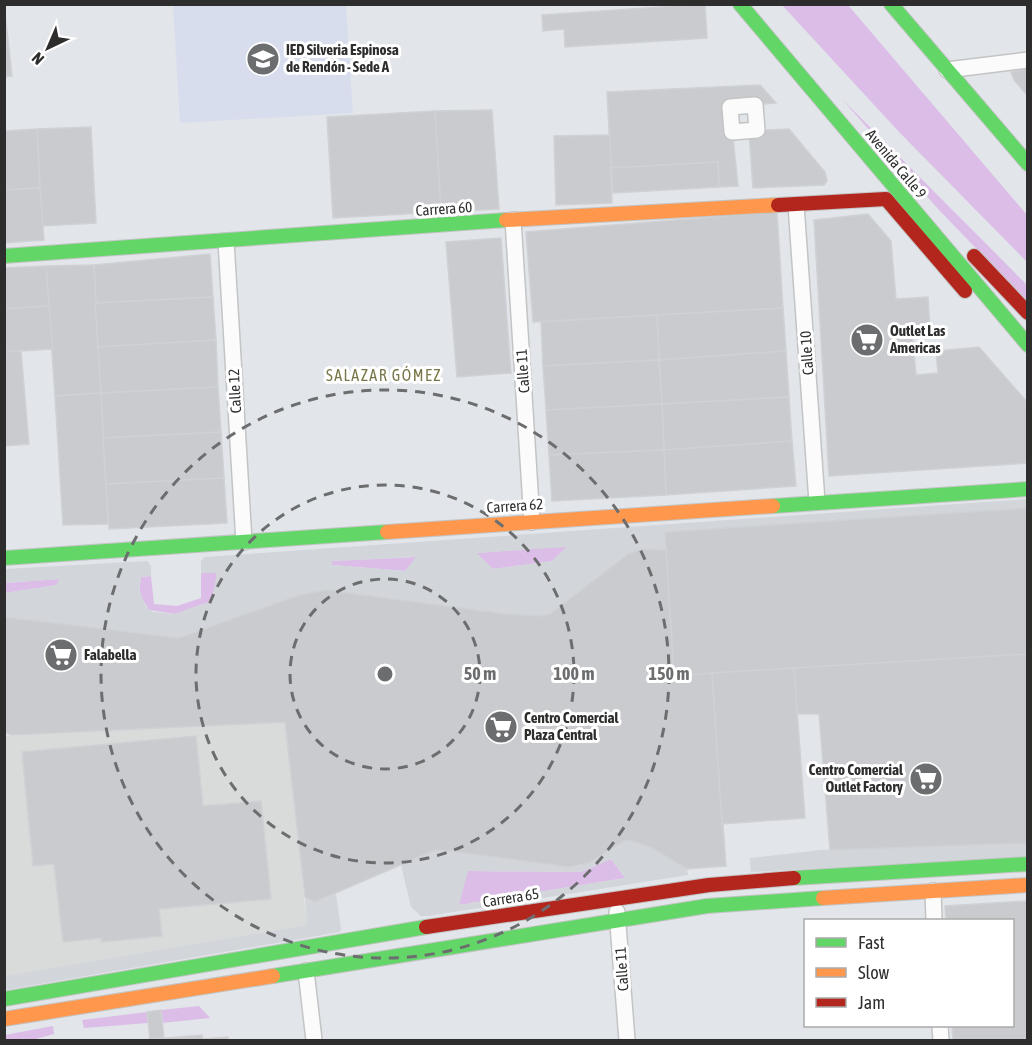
<svg xmlns="http://www.w3.org/2000/svg" width="1032" height="1045" font-family="'Asap Condensed',sans-serif">
	<rect width="100%" height="100%" fill="#e2e5ea"/>
	<path fill="#d8dbd9" d="M285 722 307 925 5 976V736Z"/>
	<path fill="#d8dded" d="M173 5H346L353 113 180 123Z"/>
	<g fill="#dbbde7">
		<path d="M782 5H848L1027 215V262L900 133Z"/>
		<path d="M842 99 1027 285V301L939 210Z"/>
		<path d="M568 546 552 561 493 569 476 553Z"/>
		<path d="M417 557 405 571 332 565V561Z"/>
		<path d="M201 573H217L215 588 209 602 175 614 149 610 139 593 141 577 151 576 154 604 177 606 201 598Z"/>
		<path d="M59 579 58 585 5 593V583Z"/>
		<path d="M611 859 625 878 459 905 467 871 581 872Z"/>
		<path d="M199 1006 210 1018 162 1023 161 1010Z"/>
		<path d="M147 1012 148 1023 84 1028 82 1020Z"/>
		<path d="M53 1026 54 1034 32 1040H5V1035Z"/>
	</g>
	<g fill="#d2d5da" fill-rule="evenodd">
		<path d="M1027 499V508L665 532 666 550 642 549 628 554 558 609 550 614 540 616 506 614 326 590 299 595 179 638 5 617V593L57 585 59 579 5 583V569L147 561 151 566V576L141 577 139 589 146 607 153 612 175 614 209 602 213 595 217 573H201V561L205 557ZM567 547 552 561 493 569 477 553ZM416 557 405 571 332 565V561Z"/>
		<path d="M630 840 652 848 687 869 688 875 428 916H421L411 907 401 865 435 850 450 851 569 867 579 866 589 863 624 841ZM611 859 625 878 459 905 468 871 581 872Z"/>
		<path d="M1027 843V857L751 872 750 858 821 850Z"/>
		<path d="M336 894 341 929 340 932 5 990V976L307 925 305 897 315 902Z"/>
	</g>
	<g fill="#cacbcf" stroke="#cfd1d5" stroke-width="1.5">
		<path d="M4 4 12 76 4 77Z"/>
		<path d="M705 4 707 38 565 47 564 29 543 31 542 15Z"/>
		<path d="M1028 69V96L1014 80 1011 72Z"/>
		<path d="M760 85 776 103 730 107 738 186 719 187 718 162 611 168 607 92Z"/>
		<path d="M492 110 499 209 441 212 435 111Z"/>
		<path d="M435 111 441 212 333 218 327 117Z"/>
		<path d="M91 127 96 223 42 226 37 129Z"/>
		<path d="M37 129 40 188 4 190V131Z"/>
		<path d="M789 129 825 172 827 181 824 185 753 188 749 131Z"/>
		<path d="M610 135 612 203 556 205 554 136Z"/>
		<path d="M718 162 719 187 613 193 611 168Z"/>
		<path d="M40 188 44 240 4 243V190Z"/>
		<path d="M777 212 783 308 533 322 526 232Z"/>
		<path d="M868 214 891 241 896 299 928 297 930 331 912 332 916 375 938 373 936 351 979 347 1028 403V463L829 476 814 220Z"/>
		<path d="M501 238 511 373 457 377 446 242Z"/>
		<path d="M210 254 213 297 95 303 94 265Z"/>
		<path d="M94 265 101 393 55 396 46 266Z"/>
		<path d="M46 266 49 306 4 309V268Z"/>
		<path d="M213 297 216 340 98 347 95 303Z"/>
		<path d="M49 306 53 349 4 352V309Z"/>
		<path d="M783 308 786 351 659 360 657 315Z"/>
		<path d="M657 315 659 360 543 366 541 322Z"/>
		<path d="M216 340 218 387 101 393 98 347Z"/>
		<path d="M21 351 29 444 4 446V352Z"/>
		<path d="M786 351 789 397 662 404 659 360Z"/>
		<path d="M659 360 662 404 546 410 543 366Z"/>
		<path d="M218 387 221 432 103 438 101 393Z"/>
		<path d="M101 393 108 524 63 525 55 396Z"/>
		<path d="M789 397 792 441 664 450 662 404Z"/>
		<path d="M662 404 664 450 549 455 546 410Z"/>
		<path d="M221 432 224 478 106 484 103 438Z"/>
		<path d="M792 441 796 486 666 495 664 450Z"/>
		<path d="M664 450 666 495 552 501 549 455Z"/>
		<path d="M224 478 227 523 109 529 106 484Z"/>
		<path d="M1028 508V654L674 676 665 532Z"/>
		<path d="M642 549 666 550 674 676 712 673 726 866 687 869 652 848 630 840 624 841 589 863 569 867 450 851 435 850 315 902 305 897 285 722 11 735 4 732V617L179 638 299 595 326 590 506 614 540 616 550 614 628 554Z"/>
		<path d="M1028 654V843L830 850 819 714H797L794 668Z"/>
		<path d="M794 668 805 818 722 824 712 673Z"/>
		<path d="M196 736 203 806 261 801 271 899 159 909 162 936 101 942V938L63 942 54 864 33 866 22 752Z"/>
		<path d="M1028 901V1040H953L952 1026H1012V920H946L945 906Z"/>
		<path d="M161 1010 164 1038 150 1040 147 1012Z"/>
		<path d="M202 1035 203 1039 228 1037V1040H141Z"/>
	</g>
	<g fill="none" stroke-linecap="round" stroke-linejoin="round">
		<defs>
			<g id="street">
				<path d="M947 70 1028 60"/>
				<path d="M755 105 757 130 732 132 730 107Z"/>
				<path d="M796 205 817 502"/>
				<path d="M513 220 532 522"/>
				<path d="M226 241 244 542"/>
				<path d="M933 891 934 920"/>
				<path d="M617 912 627 1040"/>
				<path d="M306 971 314 1040"/>
				<path d="M940 1026 941 1040"/>
			</g>
			<g id="fast">
				<path d="M740 4 1028 345"/>
				<path d="M891 4 1028 164"/>
				<path d="M4 256 506 220"/>
				<path d="M773 506 1028 489"/>
				<path d="M4 558 387 532"/>
				<path d="M794 878 1028 864"/>
				<path d="M273 976 707 906 823 898"/>
				<path d="M4 999 426 927"/>
			</g>
			<g id="slow">
				<path d="M506 220 778 205"/>
				<path d="M387 532 773 506"/>
				<path d="M823 898 1028 885"/>
				<path d="M4 1019 273 976"/>
			</g>
			<g id="jam">
				<path d="M778 205 886 199 965 291"/>
				<path d="M974 256 1028 313"/>
				<path d="M426 927 709 885 794 878"/>
			</g>
		</defs>
		<use href="#street" stroke="#c3c4c4" stroke-width="18"/>
		<use href="#fast" stroke="#c3c4c4" stroke-width="16"/>
		<use href="#slow" stroke="#c3c4c4" stroke-width="16"/>
		<use href="#jam" stroke="#c3c4c4" stroke-width="16"/>
		<use href="#street" stroke="#fbfbfc" stroke-width="15"/>
		<use href="#fast" stroke="#63d668" stroke-width="14"/>
		<use href="#slow" stroke="#ff974d" stroke-width="14"/>
		<use href="#jam" stroke="#b3261e" stroke-width="14"/>
	</g>
	<g fill="none" stroke="#6c6d6f" stroke-width="3" stroke-dasharray="10 8">
		<circle cx="385" cy="674" r="95"/>
		<circle cx="385" cy="674" r="189"/>
		<circle cx="385" cy="674" r="284"/>
	</g>
	<defs>
		<symbol id="school-disc" viewBox="-11 -11 22 22"><circle r="9.5" fill="#6c6d6f" stroke="#fff"/><path d="M0-5L7-2L0 1L-7-2ZM-4 1L0 2.5L4 1V4Q0 6-4 4Z" fill="#fff"/></symbol>
		<symbol id="supermarket-disc" viewBox="-11 -11 22 22"><circle r="9.5" fill="#6c6d6f" stroke="#fff"/><path d="M-6-5.5h2.5l.6 2H6L4.5 2H-2.5L-4.4-4H-6ZM-1.5 3.2a1.3 1.3 0 1 0 .1 0ZM3 3.2a1.3 1.3 0 1 0 .1 0Z" fill="#fff"/></symbol>
	</defs>
	<g fill-rule="evenodd">
		<use href="#school-disc" x="244" y="40" width="38" height="38"/>
		<use href="#supermarket-disc" x="848" y="321" width="38" height="38"/>
		<use href="#supermarket-disc" x="42" y="636" width="38" height="38"/>
		<use href="#supermarket-disc" x="482" y="708" width="38" height="38"/>
		<use href="#supermarket-disc" x="907" y="760" width="38" height="38"/>
	</g>
	<g text-anchor="middle" stroke-width="6" stroke-linejoin="round" paint-order="stroke">
		<g font-size="15" font-weight="bold" fill="#2d2d2d" stroke="#fff" text-anchor="start">
			<text x="286" y="55">IED Silveria Espinosa<tspan x="286" dy="17">de Rendón - Sede A</tspan></text>
			<text x="890" y="336">Outlet Las<tspan x="890" dy="17">Americas</tspan></text>
			<text x="84" y="660">Falabella</text>
			<text x="524" y="723">Centro Comercial<tspan x="524" dy="17">Plaza Central</tspan></text>
			<text x="903" y="775" text-anchor="end">Centro Comercial<tspan x="903" dy="17">Outlet Factory</tspan></text>
		</g>
		<g font-size="15" fill="#2d2d2d" stroke="#fff">
			<text transform="translate(896 164) rotate(50)" y="5">Avenida Calle 9</text>
			<text transform="translate(444 209) rotate(-4)" y="5">Carrera 60</text>
			<text transform="translate(807 353) rotate(-94)" y="5">Calle 10</text>
			<text transform="translate(523 371) rotate(-94)" y="5">Calle 11</text>
			<text transform="translate(235 391) rotate(-93)" y="5">Calle 12</text>
			<text transform="translate(515 506) rotate(-4)" y="5">Carrera 62</text>
			<text transform="translate(511 898) rotate(-9)" y="5">Carrera 65</text>
			<text transform="translate(622 969) rotate(-94)" y="5">Calle 11</text>
		</g>
		<g font-size="16" letter-spacing="1.5" fill="#797749" stroke="#fff">
			<text x="384" y="381">SALAZAR GÓMEZ</text>
		</g>
	</g>
	<circle cx="385" cy="674" r="9" fill="#6c6d6f" stroke="#fff" stroke-width="3"/>
	<g font-size="18" text-anchor="middle" font-weight="bold" fill="#6c6d6f" stroke="#fff" stroke-width="6" stroke-linejoin="round" paint-order="stroke">
		<text x="480" y="680">50 m</text>
		<text x="574" y="680">100 m</text>
		<text x="669" y="680">150 m</text>
	</g>
	<rect width="1032" height="1045" fill="none" stroke="#2d2d2d" stroke-width="12"/>
	<rect x="804" y="919" width="210" height="108" fill="#ffffff" stroke="#ababab" stroke-width="1.5"/>
	<rect x="816" y="938" width="30" height="9" fill="#63d668" stroke="#ababab" stroke-width="1.5"/>
	<text x="858" y="949" font-size="18" fill="#2d2d2d">Fast</text>
	<rect x="816" y="968" width="30" height="9" fill="#ff974d" stroke="#ababab" stroke-width="1.5"/>
	<text x="858" y="979" font-size="18" fill="#2d2d2d">Slow</text>
	<rect x="816" y="998" width="30" height="9" fill="#b3261e" stroke="#ababab" stroke-width="1.5"/>
	<text x="858" y="1009" font-size="18" fill="#2d2d2d">Jam</text>
	<g transform="translate(48 48) rotate(224)" stroke="#ffffff" stroke-width="4.5" paint-order="stroke">
	<path d="M0-4.5L10 22L0 15L-10 22Z" fill="#2d2d2d"/>
	<text y="-9" font-size="16" font-weight="bold" text-anchor="middle" fill="#2d2d2d">N</text>
	</g>
</svg>
